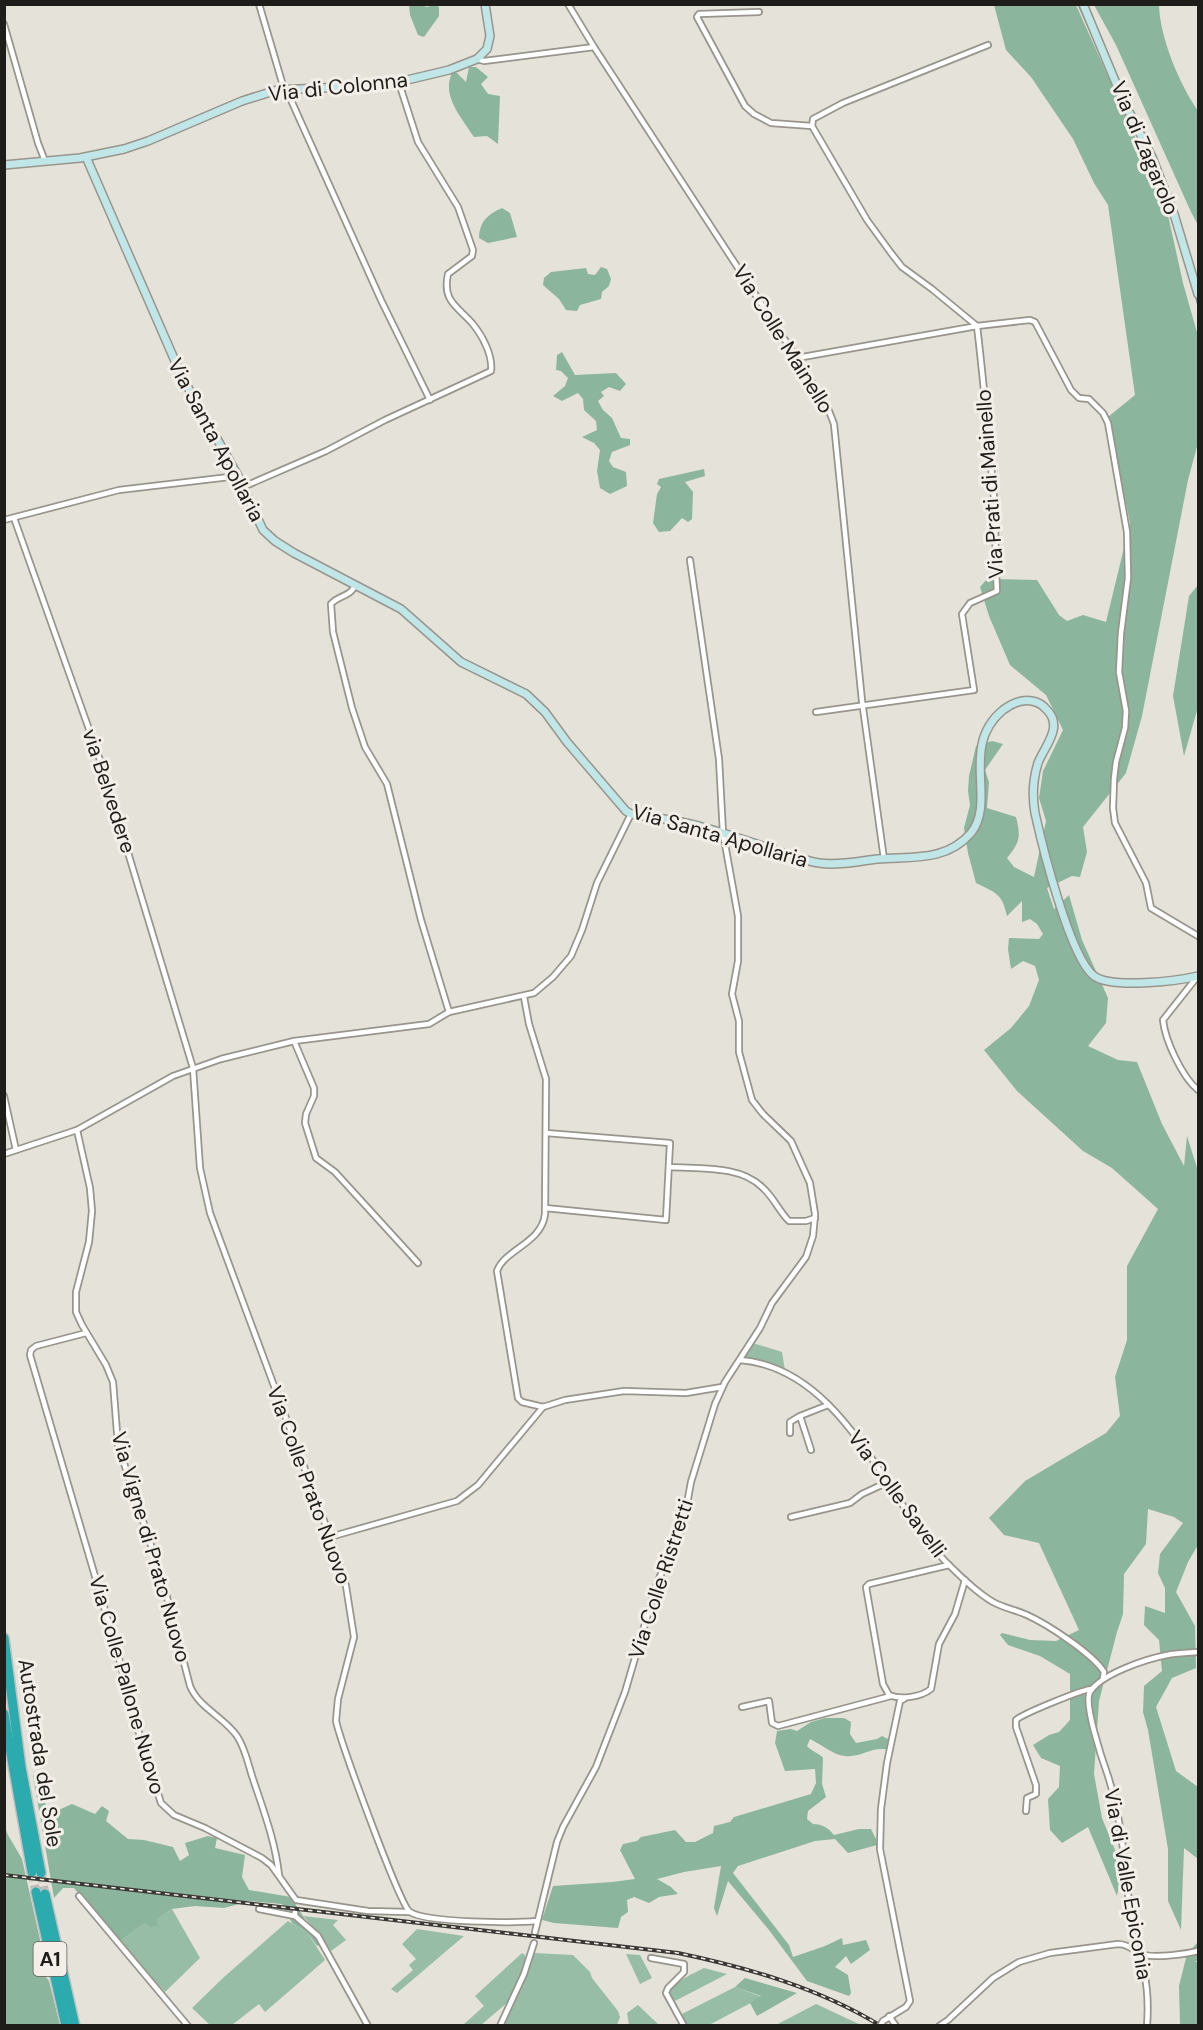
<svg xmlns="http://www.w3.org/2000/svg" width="1203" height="2030" font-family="'DM Sans',sans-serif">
	<rect width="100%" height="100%" fill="#e5e2da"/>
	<g fill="#97bda6">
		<path d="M753 1343 782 1352 785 1371 743 1358Z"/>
		<path d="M172 1909 200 1958 165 1992 119 1942 145 1923 157 1919Z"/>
		<path d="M303 1916 338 1920 333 1925 346 1940 331 1951 322 1937Z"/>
		<path d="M288 1921 307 1932 325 1960 265 2012 259 2004 232 2025H210L192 2008 224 1977Z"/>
		<path d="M417 1929 464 1936 397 1993 391 1989 413 1970 409 1965 416 1959 402 1944Z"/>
		<path d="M522 1953 525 1955V1965L507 2003 481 2025H463L484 2006 475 1996Z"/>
		<path d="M534 1953 573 1955 590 1972 592 1978 618 2011 620 2017 617 2025 504 2026Z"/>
		<path d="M626 1954 640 1955 652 1978 640 1984Z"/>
		<path d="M704 1968 727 1974 673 2002 669 1996C673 1981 691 1975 704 1968Z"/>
		<path d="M735 1987 762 1997 709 2025H686L680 2015Z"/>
		<path d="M816 2004 861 2025H776Z"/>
		<path d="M638 2005 659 2025H629L627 2013Z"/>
	</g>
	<g fill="#8cb59d">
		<path d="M409 5H423L426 7 436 5 439 7V16L424 37 418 35 410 15Z"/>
		<path d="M994 5H1076L1166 206 1183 283 1198 336V443L1188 480 1142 716 1126 773 1083 827 1087 852 1080 877 1072 876 1047 888 1054 909 1069 895 1082 940 1108 998 1106 1023 1088 1046 1118 1060 1137 1062 1162 1124 1184 1166 1187 1136 1198 1171V1545L1188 1562 1176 1592 1195 1626 1196 1668 1172 1678 1156 1707 1176 1771 1198 1787V1859L1184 1848 1181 1930 1168 1901V1849L1148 1730 1143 1712 1144 1686 1162 1671 1159 1640 1144 1625 1145 1606 1165 1613V1588L1158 1573 1160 1554 1183 1523 1174 1517 1148 1509 1146 1544 1124 1574 1123 1614 1117 1632 1099 1701 1094 1774 1102 1818 1115 1850 1119 1885 1117 1896 1088 1827 1062 1843 1050 1830 1048 1799 1059 1787 1060 1766 1041 1758 1033 1745 1049 1735 1059 1732 1070 1720V1674L1040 1656 1008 1645 1000 1635 1002 1633 1030 1640 1056 1641 1079 1630 1039 1543 1004 1535 989 1518 1025 1481 1106 1433 1120 1416 1115 1377 1127 1340V1266L1158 1209 1112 1168 1083 1151 1017 1091 984 1050 1011 1028 1029 1006 1039 980 1035 966 1023 961 1011 969 1008 949 1009 938 1039 939 1043 934 1037 924 1030 919 1022 922V901L1007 916C1002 893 996 893 976 883L968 853 964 828 970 805 968 791 969 776 976 746 992 741 1003 744 985 770 989 782 987 808 1016 817C1021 837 1020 842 1007 858L1014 867 1034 877 1046 821 1039 798 1043 771 1063 730 1046 695 1010 665 989 616 980 587 987 579 1037 580 1059 615 1067 621 1083 615 1106 622 1130 523 1108 417 1135 395 1108 205 1094 183 1073 139 1031 77 1006 50Z"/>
		<path d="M1094 5H1159C1160 38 1179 83 1198 111V225L1191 212 1116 45Z"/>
		<path d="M469 67H476L488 77 481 84 488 94 500 96 498 144 487 136 474 137C462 118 441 96 452 73H457L466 82Z"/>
		<path d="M502 208 510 213 517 237 488 243 479 238C479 222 488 214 502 208Z"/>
		<path d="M601 267 607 269 611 279 609 286 602 292 601 299 580 305 577 311 566 310 559 299 543 285 544 278 551 272 586 268 588 274 595 275Z"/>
		<path d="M562 352 575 375 616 373 626 384 620 391 609 387 601 392 604 396 598 401 603 410 612 418 621 438 630 439V445L612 452 609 461 613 467 626 472 627 486 610 494 600 488 597 471 600 450 594 443 582 437 597 430 596 421 584 410 583 399 578 393 562 401 553 396 565 386 568 378 561 371 556 370 557 355Z"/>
		<path d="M704 469 705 476 685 482 693 492 692 519 688 522 682 518 670 531 659 532 653 523 657 494 661 487 657 484 659 479Z"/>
		<path d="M1198 585V707L1184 756 1173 696 1189 596Z"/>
		<path d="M825 1718H844L851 1722 850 1734 856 1743 877 1739 882 1736 894 1742 892 1751C873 1744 863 1758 845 1756 833 1755 821 1744 810 1739L807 1746C812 1752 818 1752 823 1758L822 1784 826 1797 808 1811 807 1819 813 1824C823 1824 828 1828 834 1835L859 1829H871L876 1839 877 1845 848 1853 835 1839 815 1841 738 1866 733 1873 789 1945 793 1957 825 1946 842 1938 843 1945 866 1940 870 1950 851 1964 846 1956 835 1967 848 1975 851 1993 849 1996 807 1981 769 1930 728 1881 717 1916 714 1908 721 1866 684 1872 657 1879 671 1887 678 1894 659 1897 649 1903 634 1897 627 1900 628 1912 621 1917 618 1928 554 1923 542 1920 553 1886 612 1882 635 1879 620 1850 623 1844 637 1841 641 1837 675 1830 686 1842H695L713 1833 714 1826 730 1822 734 1817 811 1794 816 1783 815 1769 785 1771 775 1743 777 1731 791 1729 797 1731 811 1722Z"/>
		<path d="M33 1775 41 1782 45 1803 52 1813 72 1804 95 1814 102 1806 109 1811 106 1821 128 1839 144 1840 173 1847 180 1861 189 1855 185 1843 208 1836 217 1838 215 1848 245 1855 242 1877 249 1890 291 1897 306 1921 322 1937 321 1944 317 1946 307 1932 292 1923 282 1904 250 1901 224 1908 195 1906 172 1909 157 1919 158 1926 151 1927 145 1923 119 1942 74 1888H63L54 1898Z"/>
		<path d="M4 1825 8 1835 22 1859 43 1953C40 1962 43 1974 49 1981L60 2025H5Z"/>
		<path d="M1198 1942V1960L1195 1962H1198V2025H1180L1179 1986 1187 1954Z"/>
		<path d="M745 1978 797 1993 757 2016 750 2003 761 1996 735 1987Z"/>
	</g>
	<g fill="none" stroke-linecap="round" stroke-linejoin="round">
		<g stroke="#71969b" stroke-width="1.5">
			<path d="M1078 4 1099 51"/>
			<path d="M1133 126 1170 213 1198 305"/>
		</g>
		<path stroke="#bdbbb4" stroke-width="4.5" stroke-dasharray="4.5 2" stroke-linecap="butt" d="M295 1912V1906"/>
		<g stroke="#bdbbb4" stroke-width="9" stroke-dasharray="9 4.5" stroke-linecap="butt">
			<path d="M32 1872 36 1892"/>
			<path d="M41 1873 45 1894"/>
		</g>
		<defs>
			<g id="street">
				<path d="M259 4 284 89"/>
				<path d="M568 4 594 47"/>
				<path d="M759 12 699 14 697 17 745 106 754 114 771 123 812 126 867 220 891 253 902 267 932 289 977 326 1030 320 1035 322 1071 390 1079 398 1089 399 1103 413 1108 423 1127 532 1128 578 1121 633 1119 672 1126 711 1125 728 1116 762 1114 779 1113 808 1115 823 1146 883 1151 908 1198 936"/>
				<path d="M4 24 38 143 45 161"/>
				<path d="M477 59 484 61 594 47 798 360 829 411 834 424 862 701 884 859"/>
				<path d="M286 89 381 300 430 400"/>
				<path d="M812 126 813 119 843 103 988 45"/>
				<path d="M797 358 977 326C984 384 989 442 994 499 996 530 995 561 997 591L970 603 962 614 974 690 816 712"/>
				<path d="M243 487 326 451 385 420 491 371C493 355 482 335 472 323 457 306 442 301 448 274L472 256 473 250 458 207 418 142 399 83"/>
				<path d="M14 518 101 763 193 1068 200 1168 210 1213 330 1537 346 1586 354 1637 338 1699 336 1721C341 1743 400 1906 410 1912 427 1923 515 1923 537 1921"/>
				<path d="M4 520 119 490 238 476"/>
				<path d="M355 585C352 596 337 596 331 604L333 632 352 708 365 747 387 784 421 920 449 1012"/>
				<path d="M1197 977 1163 1020C1165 1040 1182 1077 1198 1090"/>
				<path d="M524 997 529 1024 546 1079 545 1214C542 1243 505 1249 497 1271L518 1398 522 1402 543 1407 565 1400 624 1391 686 1393 722 1387"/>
				<path d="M294 1041 314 1088V1096L306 1114 305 1123 316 1158 335 1172 418 1263"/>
				<path d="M4 1096 16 1150"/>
				<path d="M77 1130 90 1188 92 1211 89 1242 76 1292V1312L82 1325 106 1365 113 1382 118 1445 163 1582 190 1686C199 1708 224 1717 237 1736 245 1748 248 1763 252 1776 263 1809 275 1840 279 1875"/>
				<path d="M4 1154 77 1130 173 1076 221 1059 294 1041 429 1024 449 1012 534 993 553 977 571 956 582 930 597 883 631 814"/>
				<path d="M670 1167C700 1169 741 1165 763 1188 774 1198 779 1211 789 1221H806L815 1218"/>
				<path d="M545 1208 666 1220 670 1143 546 1133"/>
				<path d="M86 1333 36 1346 31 1350 30 1355 117 1651 140 1737 161 1803 174 1815 205 1828 262 1858 271 1865 296 1900 368 1911 409 1912"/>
				<path d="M740 1360C842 1368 884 1496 945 1561 959 1575 976 1592 993 1602 1004 1608 1016 1610 1027 1615 1047 1624 1093 1654 1104 1672L1103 1678"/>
				<path d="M790 1433V1422L800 1416"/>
				<path d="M811 1450 800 1416 828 1405"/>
				<path d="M791 1517 850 1503 862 1494 888 1482"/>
				<path d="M330 1537 457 1501 478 1485 543 1407"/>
				<path d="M949 1565 869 1584 866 1587 883 1684 889 1695C901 1700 921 1697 931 1689L939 1644 955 1614 965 1580"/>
				<path d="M742 1707 769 1701 772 1723 778 1726 891 1696"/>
				<path d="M1026 1811 1027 1798 1036 1794V1785L1016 1727V1720C1022 1714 1083 1689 1092 1689"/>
				<path d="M79 1896 188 2026"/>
				<path d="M259 1909 295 1916"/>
				<path d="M295 1912V1916L318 1936 368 2026"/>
				<path d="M535 1932 557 1842 563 1827 596 1767 625 1692 657 1583 683 1526 691 1482 715 1404 725 1382 760 1328 772 1303 806 1257 813 1236 815 1214 810 1183 791 1141 763 1114 752 1100 739 1052V1021L732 994 738 961V916L723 833 719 759 690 560"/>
				<path d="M651 1958 684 1964V1972L668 1988 666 1993 684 2026"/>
				<path d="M889 2016 896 2026"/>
				<path d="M883 2021 906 2007 910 2001 880 1849 881 1809 887 1763 900 1701 904 1699"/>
				<path d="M500 2026 524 1974 534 1943"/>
				<path d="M939 2026 948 2020 993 1978 1019 1962 1050 1953 1118 1944C1130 1944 1134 1952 1145 1955 1157 1958 1186 1954 1198 1951"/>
				<path d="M1147 2026C1149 1999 1147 1970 1135 1947 1125 1889 1126 1832 1108 1776 1103 1762 1083 1703 1090 1692 1101 1674 1146 1659 1167 1655 1177 1653 1188 1653 1198 1652"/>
			</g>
			<g id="secondary">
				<path d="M1083 4 1123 100 1152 157 1174 214 1198 294"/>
				<path d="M86 157 182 377 238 476 263 530 275 541 294 553 401 609 461 662 526 694 545 712 567 742 626 811 631 814C654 818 680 820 702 827 728 834 754 843 780 852 793 856 806 861 819 863 839 866 859 861 878 859 911 856 946 862 971 833 997 801 959 746 1003 710 1011 704 1022 699 1032 701 1038 702 1043 705 1047 710 1064 727 1044 747 1038 763 1033 779 1032 796 1035 813 1042 845 1070 958 1094 976 1112 989 1177 981 1198 976"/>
				<path d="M4 165 80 158 124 149 148 141 242 101 277 90 386 85 449 70 477 59 487 49 490 36 485 4"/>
			</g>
			<g id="highway">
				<path d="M4 1638 21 1767 41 1873"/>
				<path d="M4 1714 32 1872"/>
				<path d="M36 1892 66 2026"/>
				<path d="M45 1894 75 2026"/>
			</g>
		</defs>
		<use href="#street" stroke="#98958d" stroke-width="8"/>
		<use href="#secondary" stroke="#98958d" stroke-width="10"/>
		<use href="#highway" stroke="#c0c0bf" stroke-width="12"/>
		<use href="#street" stroke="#fff" stroke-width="4.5"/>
		<use href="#secondary" stroke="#c0e6e7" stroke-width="7"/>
		<use href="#highway" stroke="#2cabaf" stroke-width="9"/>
		<defs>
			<path id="rail" d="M4 1875 678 1953C749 1968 819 1988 881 2026"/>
		</defs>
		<use href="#rail" stroke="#393834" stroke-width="4"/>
		<use href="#rail" stroke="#f3efe8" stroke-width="1.5" stroke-dasharray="4.5" stroke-linecap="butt"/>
		<defs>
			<path id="street-bridge" d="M880 2026 883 2021"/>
		</defs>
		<use href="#street-bridge" stroke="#98958d" stroke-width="8" stroke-linecap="butt"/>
		<use href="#street-bridge" stroke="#fff" stroke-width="4.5"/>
	</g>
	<g text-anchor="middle" stroke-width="6" stroke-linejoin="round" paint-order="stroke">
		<rect fill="#f3efe8" stroke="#5e5c58" stroke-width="1.5" x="33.5" y="1942" width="33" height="34" rx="4.5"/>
		<g font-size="20" font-weight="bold" fill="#1e1d1a">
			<text x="50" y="1966">A1</text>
		</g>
		<g font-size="21" fill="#1e1d1a" stroke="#f3efe8">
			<text transform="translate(338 87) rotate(-6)" y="7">Via di Colonna</text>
			<text transform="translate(1145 148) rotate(67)" y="7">Via di Zagarolo</text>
			<text transform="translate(783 339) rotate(58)" y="7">Via Colle Mainello</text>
			<text transform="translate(216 440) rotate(62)" y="7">Via Santa Apollaria</text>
			<text transform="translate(990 484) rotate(-94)" y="7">Via Prati di Mainello</text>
			<text transform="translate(109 791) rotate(72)" y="7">via Belvedere</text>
			<text transform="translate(720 836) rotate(16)" y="7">Via Santa Apollaria</text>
			<text transform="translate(309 1485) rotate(70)" y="7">Via Colle Prato Nuovo</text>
			<text transform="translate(897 1494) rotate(54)" y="7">Via Colle Savelli</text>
			<text transform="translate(151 1547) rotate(74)" y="7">Via Vigne di Prato Nuovo</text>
			<text transform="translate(661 1579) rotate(-72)" y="7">Via Colle Ristretti</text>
			<text transform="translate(127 1685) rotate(74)" y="7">Via Colle Pallone Nuovo</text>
			<text transform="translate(40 1753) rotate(81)" y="7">Autostrada del Sole</text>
			<text transform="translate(1128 1884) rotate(80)" y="7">Via di Valle Epiconia</text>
		</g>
	</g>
	<rect width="1203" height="2030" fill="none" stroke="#1e1d1a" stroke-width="12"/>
</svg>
